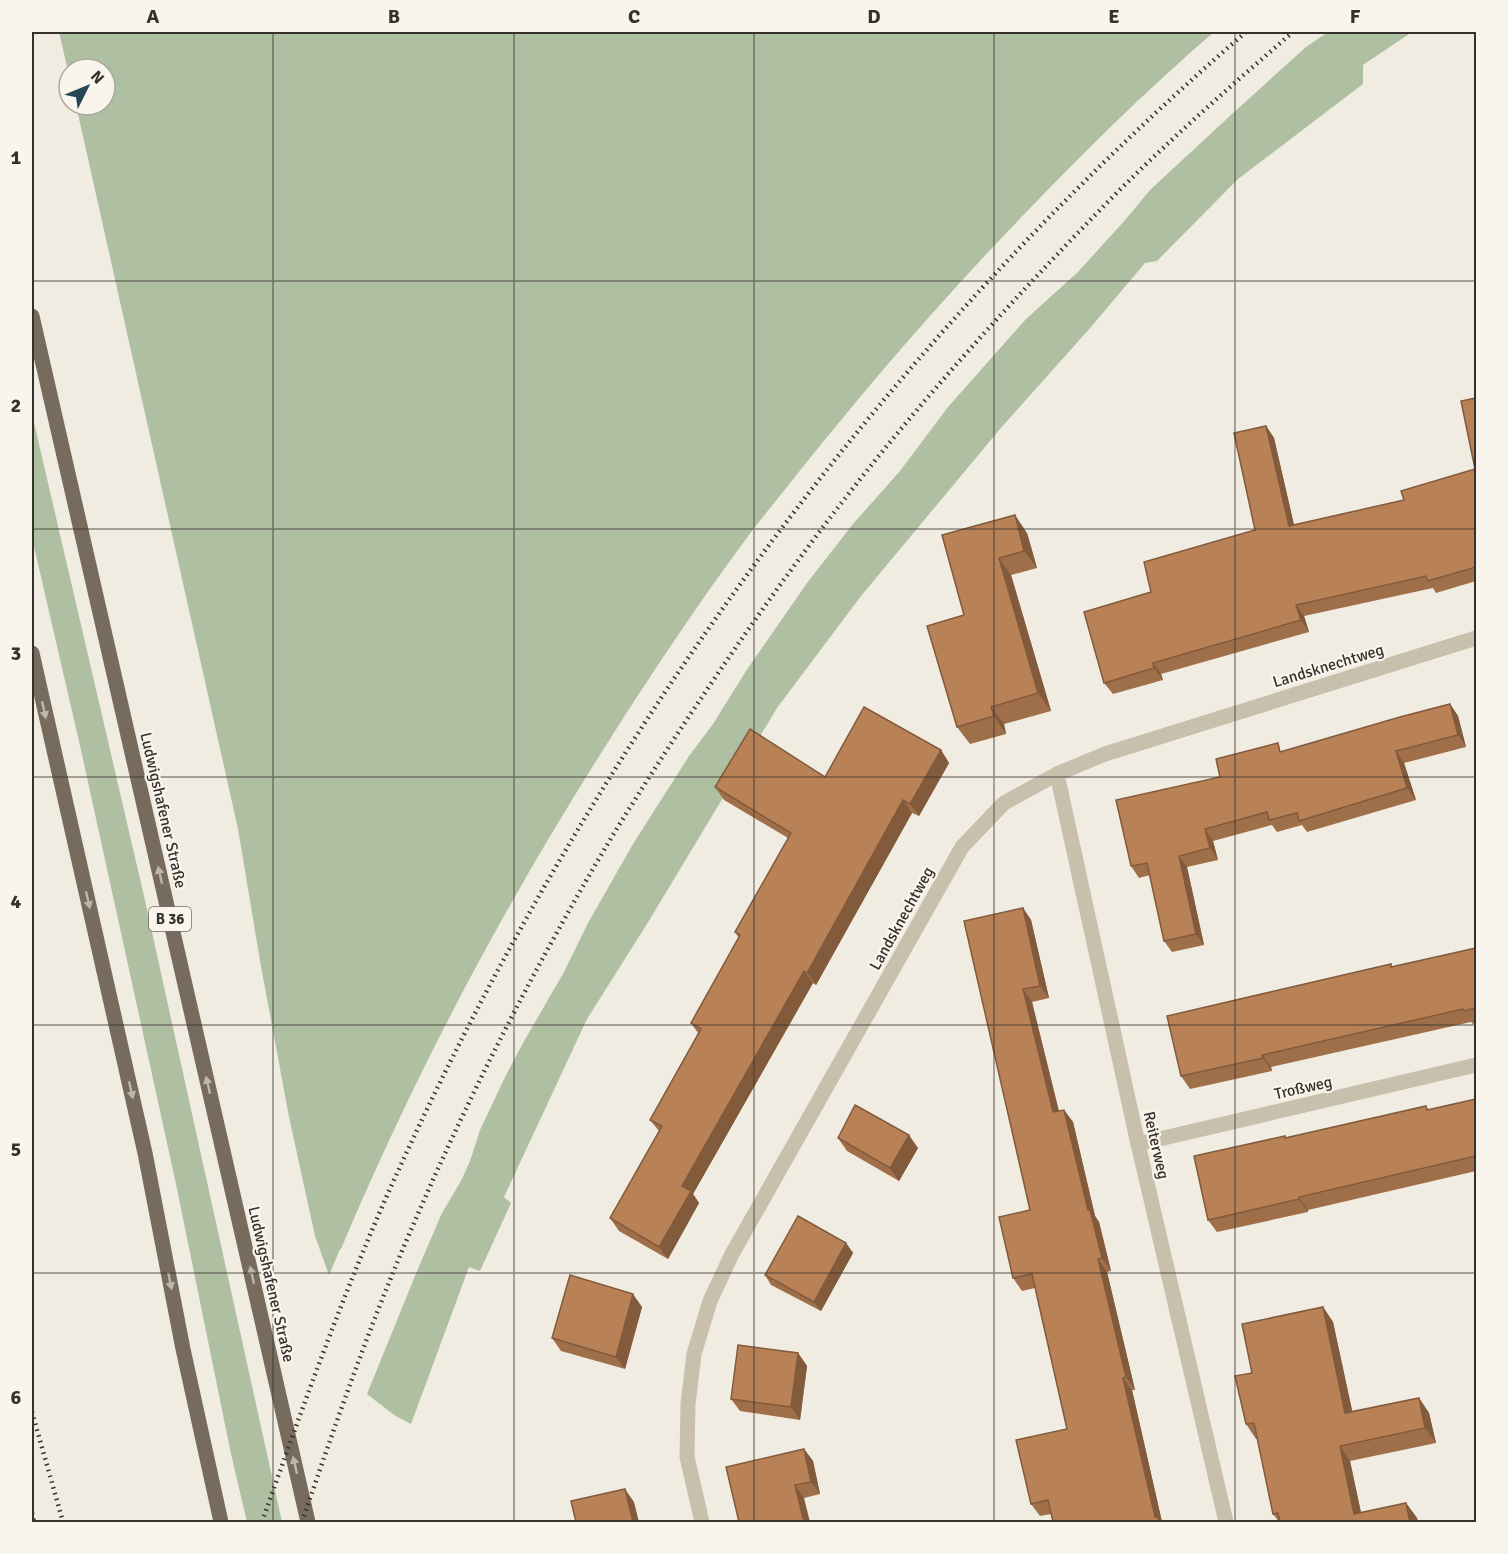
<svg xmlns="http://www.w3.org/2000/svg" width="1508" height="1554" font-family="Signika,sans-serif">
	<rect width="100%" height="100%" fill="#f1ece1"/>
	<g fill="#afbfa2">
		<path d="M59 32H1214C1143 93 1077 159 1012 227 937 305 866 388 798 473 781 495 763 516 746 539 698 604 653 671 610 739 506 902 416 1071 341 1249H340L329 1275 315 1236 289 1117 260 961 238 829 76 105H105V69H69V75Z"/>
		<path d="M1328 32H1412L1363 65V84L1238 179 1157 261 1145 263 1091 327 1000 429 861 596 777 708 647 924 587 1019 504 1197 511 1203 480 1271 469 1267 411 1424 394 1415 367 1394 417 1271 442 1213 461 1181 470 1161 480 1130 506 1075 523 1043 564 972 588 923 633 844 689 756 713 724 746 671 807 583 853 524 900 471 948 407 1026 319 1078 272 1126 219 1150 190 1232 114 1306 47Z"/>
		<path d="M32 414 144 896 282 1522H247L231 1454 176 1184 81 750 32 538Z"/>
	</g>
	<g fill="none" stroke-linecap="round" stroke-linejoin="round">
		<g stroke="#c8bfad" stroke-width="15">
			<path d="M1057 774 1138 1144 1226 1522"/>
			<path d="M1138 1144 1476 1065"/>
			<path d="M702 1522 687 1457 688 1404 694 1354 710 1301 732 1254 962 847 1004 803 1057 774 1105 754 1476 638"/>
		</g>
		<g stroke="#776b5e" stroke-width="15">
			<path d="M32 316 308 1522"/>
			<path d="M32 653 145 1153 183 1349 221 1522"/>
		</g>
		<g stroke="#37312b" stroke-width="4.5" stroke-dasharray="1.5 4.5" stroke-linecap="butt">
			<path d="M32 1412 63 1522"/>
			<path d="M32 1513 34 1522"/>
			<path d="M262 1522C300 1414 339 1305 385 1200 582 757 879 348 1246 32"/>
			<path d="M302 1522C337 1419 373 1316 417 1216 474 1085 540 957 613 835 654 768 698 702 743 637 790 570 839 504 891 441 957 361 1027 285 1099 211 1160 148 1227 89 1293 32"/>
		</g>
	</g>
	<g fill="#9f6f4a">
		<path d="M1476 398V581L1436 593 1433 588 1304 616 1309 632 1161 674 1163 680 1113 694 1104 683 1151 592 1255 530 1266 426 1274 438 1294 525 1404 500 1475 469Z"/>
		<path d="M1027 533 1037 568 1011 575 1051 711 1004 724 1006 734 970 744 957 727 964 615 942 535Z"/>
		<path d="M1450 704 1458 716 1466 747 1404 763 1416 800 1307 832 1302 825 1277 832 1272 825 1213 841 1218 860 1187 867 1204 945 1172 952 1164 941 1150 875 1139 878 1131 866 1220 777 1283 751Z"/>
		<path d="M941 750 949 763 919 816 912 813 816 985 813 983 693 1194 699 1203 668 1259 619 1231 610 1218 659 1131 650 1120 698 1033 691 1023 739 938 735 932 788 838 724 800 715 787 825 777Z"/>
		<path d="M1023 908 1031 920 1049 998 1032 1002 1059 1111 1064 1110 1073 1122 1095 1216 1099 1222 1111 1271 1107 1272 1135 1390H1132L1162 1522 1051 1514 1040 1516 1031 1504 1067 1429 1035 1288 1022 1291 1013 1278 1030 1210 964 921Z"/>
		<path d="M1476 948V1023L1473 1024 1471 1022 1271 1067 1272 1071 1190 1089 1181 1076 1391 964 1392 967Z"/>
		<path d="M1476 1099V1171L1308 1210V1212L1217 1232 1208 1220 1285 1136 1286 1138 1426 1106 1429 1110Z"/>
		<path d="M838 1138 918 1148 899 1181 847 1151Z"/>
		<path d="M846 1243 853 1253 821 1311 771 1285 765 1275Z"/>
		<path d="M642 1307 625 1369 561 1351 552 1338Z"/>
		<path d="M1323 1307 1333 1322 1352 1412 1419 1398 1429 1413 1436 1443 1350 1461 1361 1513 1406 1503 1417 1518 1418 1522H1279L1273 1514 1257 1439H1256L1246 1424 1252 1373Z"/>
		<path d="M798 1353 807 1366 800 1420 740 1411 731 1399Z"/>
		<path d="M804 1449 813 1461 820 1494 804 1498 739 1522Z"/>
	</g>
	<g fill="#825a3c">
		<path d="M1266 426 1274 438 1297 538 1289 526Z"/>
		<path d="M1015 515 1027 533 1037 568 1024 551Z"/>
		<path d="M999 558 1011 575 1051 711 1038 693Z"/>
		<path d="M1296 605 1304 616 1309 632 1301 620Z"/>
		<path d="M1153 663 1161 674 1163 680 1154 668Z"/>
		<path d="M1450 704 1458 716 1466 747 1458 735Z"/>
		<path d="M991 707 1004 724 1006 734 994 716Z"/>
		<path d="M941 750 949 763 919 816 910 804Z"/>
		<path d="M1396 751 1404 763 1416 800 1407 788Z"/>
		<path d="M903 800 912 813 816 985 807 973Z"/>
		<path d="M1205 829 1213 841 1218 860 1210 848Z"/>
		<path d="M1179 856 1187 867 1204 945 1196 934Z"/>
		<path d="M1023 908 1031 920 1049 998 1040 986Z"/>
		<path d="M804 971 813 983 693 1194 699 1203 668 1259 659 1247 682 1186Z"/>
		<path d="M1023 989 1032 1002 1062 1125 1053 1112Z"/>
		<path d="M1262 1055 1271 1067 1272 1071 1263 1058Z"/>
		<path d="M1064 1110 1073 1122 1095 1216 1099 1222 1111 1271 1102 1258 1088 1210Z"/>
		<path d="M909 1135 918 1148 899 1181 890 1168Z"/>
		<path d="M1299 1197 1308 1210V1212L1299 1199Z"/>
		<path d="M846 1243 853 1253 821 1311 814 1302Z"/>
		<path d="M1098 1259 1107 1272 1135 1390 1126 1377Z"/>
		<path d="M633 1294 642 1307 625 1369 616 1357Z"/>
		<path d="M1323 1307 1333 1322 1356 1428 1345 1413Z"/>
		<path d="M798 1353 807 1366 800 1420 791 1407Z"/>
		<path d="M1123 1378 1132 1390 1162 1522H1158L1155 1517Z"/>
		<path d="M1419 1398 1429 1413 1436 1443 1425 1428Z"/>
		<path d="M1340 1446 1350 1461 1363 1522 1354 1514Z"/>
		<path d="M804 1449 813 1461 820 1494 811 1482Z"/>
		<path d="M795 1485 804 1498 810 1522H804Z"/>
		<path d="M625 1489 634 1502 639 1522H633Z"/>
		<path d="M1406 1503 1417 1518 1418 1522H1410Z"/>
	</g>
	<g fill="#b98156" stroke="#825a3c" stroke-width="1.5">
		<path d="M1476 398V567L1428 581 1426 576 1296 605 1301 620 1153 663 1154 668 1104 683 1084 612 1151 592 1144 562 1255 530 1234 433 1266 426 1289 526 1404 500 1401 491 1475 469 1461 401Z"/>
		<path d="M1015 515 1024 551 999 558 1038 693 991 707 994 716 957 727 927 626 964 615 942 535Z"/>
		<path d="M1450 704 1458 735 1396 751 1407 788 1299 821 1297 813 1269 820 1267 812 1205 829 1210 848 1179 856 1196 934 1164 941 1147 863 1131 866 1116 800 1220 777 1216 759 1278 743 1280 752 1400 717Z"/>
		<path d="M864 707 941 750 910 804 903 800 807 973 804 971 682 1186 691 1191 659 1247 610 1218 662 1126 650 1120 701 1029 691 1023 740 935 735 932 791 833 715 787 750 729 825 777Z"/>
		<path d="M1023 908 1040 986 1023 989 1053 1112 1064 1110 1088 1210H1090L1102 1258 1098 1259 1126 1377 1123 1378 1155 1517H1158L1159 1522H1053L1048 1500 1031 1504 1016 1440 1067 1429 1032 1274 1013 1278 999 1217 1030 1210 964 921Z"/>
		<path d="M1476 948V1008L1464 1011 1463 1009 1262 1055 1263 1058 1181 1076 1167 1016 1391 964V967Z"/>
		<path d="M1476 1099V1156L1299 1197V1199L1208 1220 1194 1156 1285 1136V1138L1426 1106 1427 1110Z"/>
		<path d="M855 1105 909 1135 890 1168 838 1138Z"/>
		<path d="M798 1216 846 1243 814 1302 765 1275Z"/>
		<path d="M570 1275 633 1294 616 1357 552 1338Z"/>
		<path d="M1323 1307 1345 1413 1419 1398 1425 1428 1340 1446 1354 1514 1406 1503 1410 1522H1280L1278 1513 1273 1514 1254 1423 1246 1424 1235 1376 1252 1373 1242 1324Z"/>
		<path d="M738 1345 798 1353 791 1407 731 1399Z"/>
		<path d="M804 1449 811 1482 795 1485 804 1522H739L726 1467Z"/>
		<path d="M625 1489 633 1522H576L571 1501Z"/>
	</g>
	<defs><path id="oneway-solid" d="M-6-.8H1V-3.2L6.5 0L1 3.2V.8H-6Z" transform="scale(1.5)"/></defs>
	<g fill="#beb7ad">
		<use href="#oneway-solid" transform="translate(44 710) rotate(77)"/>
		<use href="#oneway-solid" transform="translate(160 875) rotate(-103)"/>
		<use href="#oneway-solid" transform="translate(88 900) rotate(77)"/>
		<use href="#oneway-solid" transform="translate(208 1085) rotate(-103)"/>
		<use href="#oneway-solid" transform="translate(131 1090) rotate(77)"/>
		<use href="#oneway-solid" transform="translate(252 1275) rotate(-103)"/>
		<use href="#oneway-solid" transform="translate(170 1281) rotate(79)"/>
		<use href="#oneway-solid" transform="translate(295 1465) rotate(-103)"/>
	</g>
	<path fill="none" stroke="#37312b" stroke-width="1.5" stroke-opacity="0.55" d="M273 32V1522M514 32V1522M754 32V1522M994 32V1522M1235 32V1522M32 281H1476M32 529H1476M32 777H1476M32 1025H1476M32 1273H1476"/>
	<g text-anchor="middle" stroke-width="4.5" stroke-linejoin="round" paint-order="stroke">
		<rect fill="#f9f5ed" stroke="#716c65" stroke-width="1.5" x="149" y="907" width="42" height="24" rx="4.5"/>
		<g font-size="15" font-weight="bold" fill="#37312b">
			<text x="170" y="924">B 36</text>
		</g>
		<g font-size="16" fill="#37312b" stroke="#f9f5ed">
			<text transform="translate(1328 665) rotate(-17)" y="6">Landsknechtweg</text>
			<text transform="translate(164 810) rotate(77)" y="6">Ludwigshafener Straße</text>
			<text transform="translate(901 918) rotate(-61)" y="6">Landsknechtweg</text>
			<text transform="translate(1303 1087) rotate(-13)" y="6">Troßweg</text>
			<text transform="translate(1157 1145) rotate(77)" y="6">Reiterweg</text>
			<text transform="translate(272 1284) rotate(77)" y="6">Ludwigshafener Straße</text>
		</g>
	</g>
	<rect width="1508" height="1554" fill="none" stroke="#f9f5ed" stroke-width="66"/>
	<g transform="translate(87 87) rotate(47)"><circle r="28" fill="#f9f5ed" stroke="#aba79f" stroke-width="1.5"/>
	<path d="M0-4.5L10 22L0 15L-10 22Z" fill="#254855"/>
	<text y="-9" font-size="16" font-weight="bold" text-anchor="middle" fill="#37312b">N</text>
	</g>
	<rect x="33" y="33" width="1442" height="1488" fill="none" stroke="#37312b" stroke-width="2"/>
	<g font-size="20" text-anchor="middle" font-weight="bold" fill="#37312b">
		<text x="153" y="23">A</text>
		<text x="394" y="23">B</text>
		<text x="634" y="23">C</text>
		<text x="874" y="23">D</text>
		<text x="1114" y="23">E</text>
		<text x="1355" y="23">F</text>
		<text x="16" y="164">1</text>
		<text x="16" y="412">2</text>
		<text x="16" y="660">3</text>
		<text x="16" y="908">4</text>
		<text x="16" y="1156">5</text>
		<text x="16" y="1404">6</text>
	</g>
</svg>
